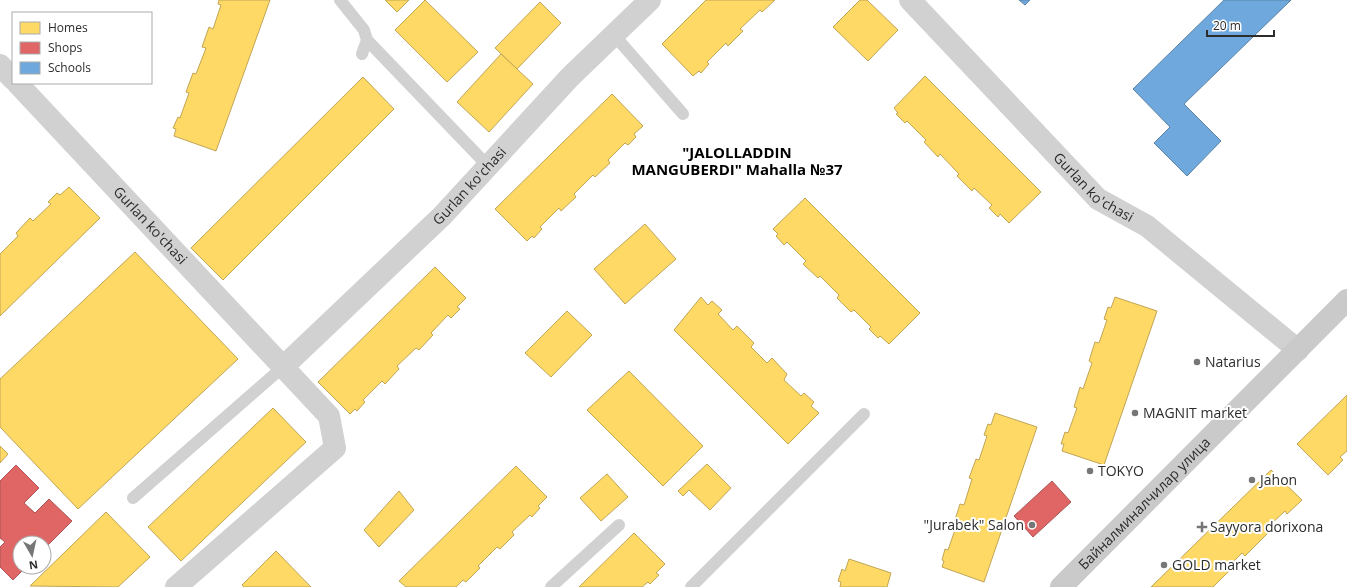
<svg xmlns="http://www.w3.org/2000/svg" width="1347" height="587" font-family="'Open Sans',sans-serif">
	<rect width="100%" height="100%" fill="#fff"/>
	<g fill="#ffd966" stroke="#c0a555">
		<path d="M219 0H270L216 151 174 136 176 129 173 128 178 117 180 118 189 93 186 92 193 73 196 74 206 48 202 47 209 27 213 29 221 5 218 4Z"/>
		<path d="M385 0H409L397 12Z"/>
		<path d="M425 0 478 52 447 82 395 30Z"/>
		<path d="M706 0H775L762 12 760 10 740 29 743 31 728 46 726 43 707 62 709 64 701 73 699 71 693 76 662 44Z"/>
		<path d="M860 0H867L898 30 868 61 833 27Z"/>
		<path d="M540 2 561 23 517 69 495 48Z"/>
		<path d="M501 54 533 84 489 132 457 102Z"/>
		<path d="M925 76 1041 192 1009 223 1000 214 998 217 989 208 992 205 974 188 972 191 957 176 959 174 940 154 938 157 924 142 926 140 907 121 905 123 896 114 898 113 894 108Z"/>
		<path d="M363 77 394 109 223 280 191 248Z"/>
		<path d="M612 94 643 126 634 134 636 137 628 145 625 143 608 160 610 163 595 177 593 175 574 194 576 197 561 211 559 208 540 227 542 229 534 238 532 236 527 241 495 209Z"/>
		<path d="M69 187 100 218 0 316V254L18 236 16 233 30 218 33 221 51 204 48 202 57 193 60 195Z"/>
		<path d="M805 198 920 313 889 344 880 336 878 338 869 329 871 327 854 310 851 312 837 298 839 295 820 276 818 278 803 264 806 261 787 242 784 245 776 236 778 234 773 229Z"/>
		<path d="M645 224 676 259 625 304 594 269Z"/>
		<path d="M135 252 238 359 78 509 0 427V379Z"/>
		<path d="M435 267 466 298 457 307 460 309 451 318 448 315 431 333 433 335 419 350 416 348 397 366 399 369 385 384 382 381 363 400 365 402 357 411 355 409 350 414 318 382Z"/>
		<path d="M701 297 708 305 712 301 722 310 718 314 733 330 737 326 754 343 751 347 767 363 772 358 787 374 784 380 801 396 804 393 814 402 811 406 819 413 788 444 674 330Z"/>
		<path d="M1115 297 1157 311 1104 465 1062 451 1064 444H1061L1065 432 1068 433 1077 408 1074 407 1080 387 1083 389 1092 363 1089 361 1095 342 1099 343 1107 320 1104 319 1108 307 1111 308Z"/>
		<path d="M567 311 592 335 551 377 525 353Z"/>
		<path d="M629 371 703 446 663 486 587 410Z"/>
		<path d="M1347 395V451L1340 457 1343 460 1328 475 1297 444Z"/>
		<path d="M273 408 306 442 181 561 148 527Z"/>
		<path d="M995 413 1037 427 984 582 942 567 944 561 942 560 945 549 948 550 957 524 954 523 960 504 964 505 972 479 969 478 976 459 979 460 987 436 984 435 988 424 991 425Z"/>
		<path d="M0 446 8 454 0 463Z"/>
		<path d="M707 464 731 488 710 510 689 490 683 496 678 491Z"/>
		<path d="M516 466 547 497 538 506 540 508 532 517 530 515 512 532 514 535 500 549 497 547 478 566 480 568 466 582 463 580 456 587H406L399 581Z"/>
		<path d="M1271 470 1302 500 1287 514 1285 511 1269 526 1272 529 1245 556 1242 553 1227 568 1229 571 1213 587H1151Z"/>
		<path d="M607 474 628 497 601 521 580 498Z"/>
		<path d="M399 491 414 510 379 547 364 530Z"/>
		<path d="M106 512 150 557 118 587 30 586Z"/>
		<path d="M634 533 665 564 656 573 659 575 650 584 648 582 642 587H579Z"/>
		<path d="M276 551 311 587H244L242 585Z"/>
		<path d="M849 559 891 573 887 587H840L841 582 838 581 842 569 845 571Z"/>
	</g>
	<g fill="#e06666" stroke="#a55">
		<path d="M16 465 39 488 24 503 35 513 49 499 72 521 44 549V543H20V567H26L13 580 0 567V547L5 542 0 538V481Z"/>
		<path d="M1052 481 1071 502 1033 537 1014 516Z"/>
	</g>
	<g fill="#6fa8dc" stroke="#5b83a7">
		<path d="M1019 0H1030L1025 5Z"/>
		<path d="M1224 0H1291L1184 104 1221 141 1187 176 1154 143 1170 127 1133 89Z"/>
	</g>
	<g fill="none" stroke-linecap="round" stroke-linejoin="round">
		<g stroke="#d1d1d1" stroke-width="12">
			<path d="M340 0 364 30 367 40 362 54"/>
			<path d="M614 35 683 114"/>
			<path d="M367 40 488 166"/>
			<path d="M133 498 283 367"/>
			<path d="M551 587 619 525"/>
			<path d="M691 587 864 414"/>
		</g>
		<g stroke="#d1d1d1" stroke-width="22">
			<path id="s1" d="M910 0 1098 199 1147 226 1298 350"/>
			<path d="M0 65 13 79"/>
			<path id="s2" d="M17 83 329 416 335 448 176 587"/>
			<path id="s3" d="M283 367 442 216 570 77 650 0"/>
		</g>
		<path stroke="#cacaca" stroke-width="22" id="s4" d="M1061 587 1347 300"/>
	</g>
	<g fill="#767676" stroke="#fff" stroke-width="1.5">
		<circle cx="1197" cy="362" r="4"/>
		<circle cx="1135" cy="413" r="4"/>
		<circle cx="1090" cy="471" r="4"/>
		<circle cx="1252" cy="480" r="4"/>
		<circle cx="1032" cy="525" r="4"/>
		<path d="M1200 521h4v4h4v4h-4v4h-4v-4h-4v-4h4z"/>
		<circle cx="1164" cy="565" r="4"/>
	</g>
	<g text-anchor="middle" stroke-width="4" stroke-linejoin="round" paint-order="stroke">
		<g font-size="14" fill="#2c2c2c" stroke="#fff">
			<text dy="5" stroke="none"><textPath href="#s1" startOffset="263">Gurlan ko'chasi</textPath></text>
			<text dy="5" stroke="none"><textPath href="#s3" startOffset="260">Gurlan ko'chasi</textPath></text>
			<text dy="5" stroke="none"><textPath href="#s2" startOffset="195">Gurlan ko'chasi</textPath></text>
			<text dy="5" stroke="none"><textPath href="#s4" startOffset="118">Байналминалчилар улица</textPath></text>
		</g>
		<g font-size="14" fill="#2c2c2c" stroke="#fff" text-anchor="start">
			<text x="1205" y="367">Natarius</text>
			<text x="1143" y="418">MAGNIT market</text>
			<text x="1098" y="476">TOKYO</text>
			<text x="1260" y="485">Jahon</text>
			<text x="1024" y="530" text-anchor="end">"Jurabek" Salon</text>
			<text x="1210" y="532">Sayyora dorixona</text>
			<text x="1172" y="570">GOLD market</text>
		</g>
		<g font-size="15" font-weight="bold" fill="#000" stroke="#fff">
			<text x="737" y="158">"JALOLLADDIN<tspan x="737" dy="17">MANGUBERDI" Mahalla №37</tspan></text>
		</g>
	</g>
	<rect x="12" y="12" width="140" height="72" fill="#ffffff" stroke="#ababab"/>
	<rect x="20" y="22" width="20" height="12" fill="#ffd966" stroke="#ababab"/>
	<text x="48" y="32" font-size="12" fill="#2c2c2c">Homes</text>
	<rect x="20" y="42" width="20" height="12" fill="#e06666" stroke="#ababab"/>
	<text x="48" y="52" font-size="12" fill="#2c2c2c">Shops</text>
	<rect x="20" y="62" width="20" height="12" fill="#6fa8dc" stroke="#ababab"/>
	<text x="48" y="72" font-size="12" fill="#2c2c2c">Schools</text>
	<g transform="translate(32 555) rotate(171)"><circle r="19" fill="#ffffff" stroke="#ababab"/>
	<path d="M0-3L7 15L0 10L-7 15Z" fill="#767676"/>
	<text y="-6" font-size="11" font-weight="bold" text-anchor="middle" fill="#2c2c2c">N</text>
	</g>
	<path d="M1207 30v6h67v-6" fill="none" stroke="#2c2c2c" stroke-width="2"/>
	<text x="1213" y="30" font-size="12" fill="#2c2c2c" stroke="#ffffff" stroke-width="3" paint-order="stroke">20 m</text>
</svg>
